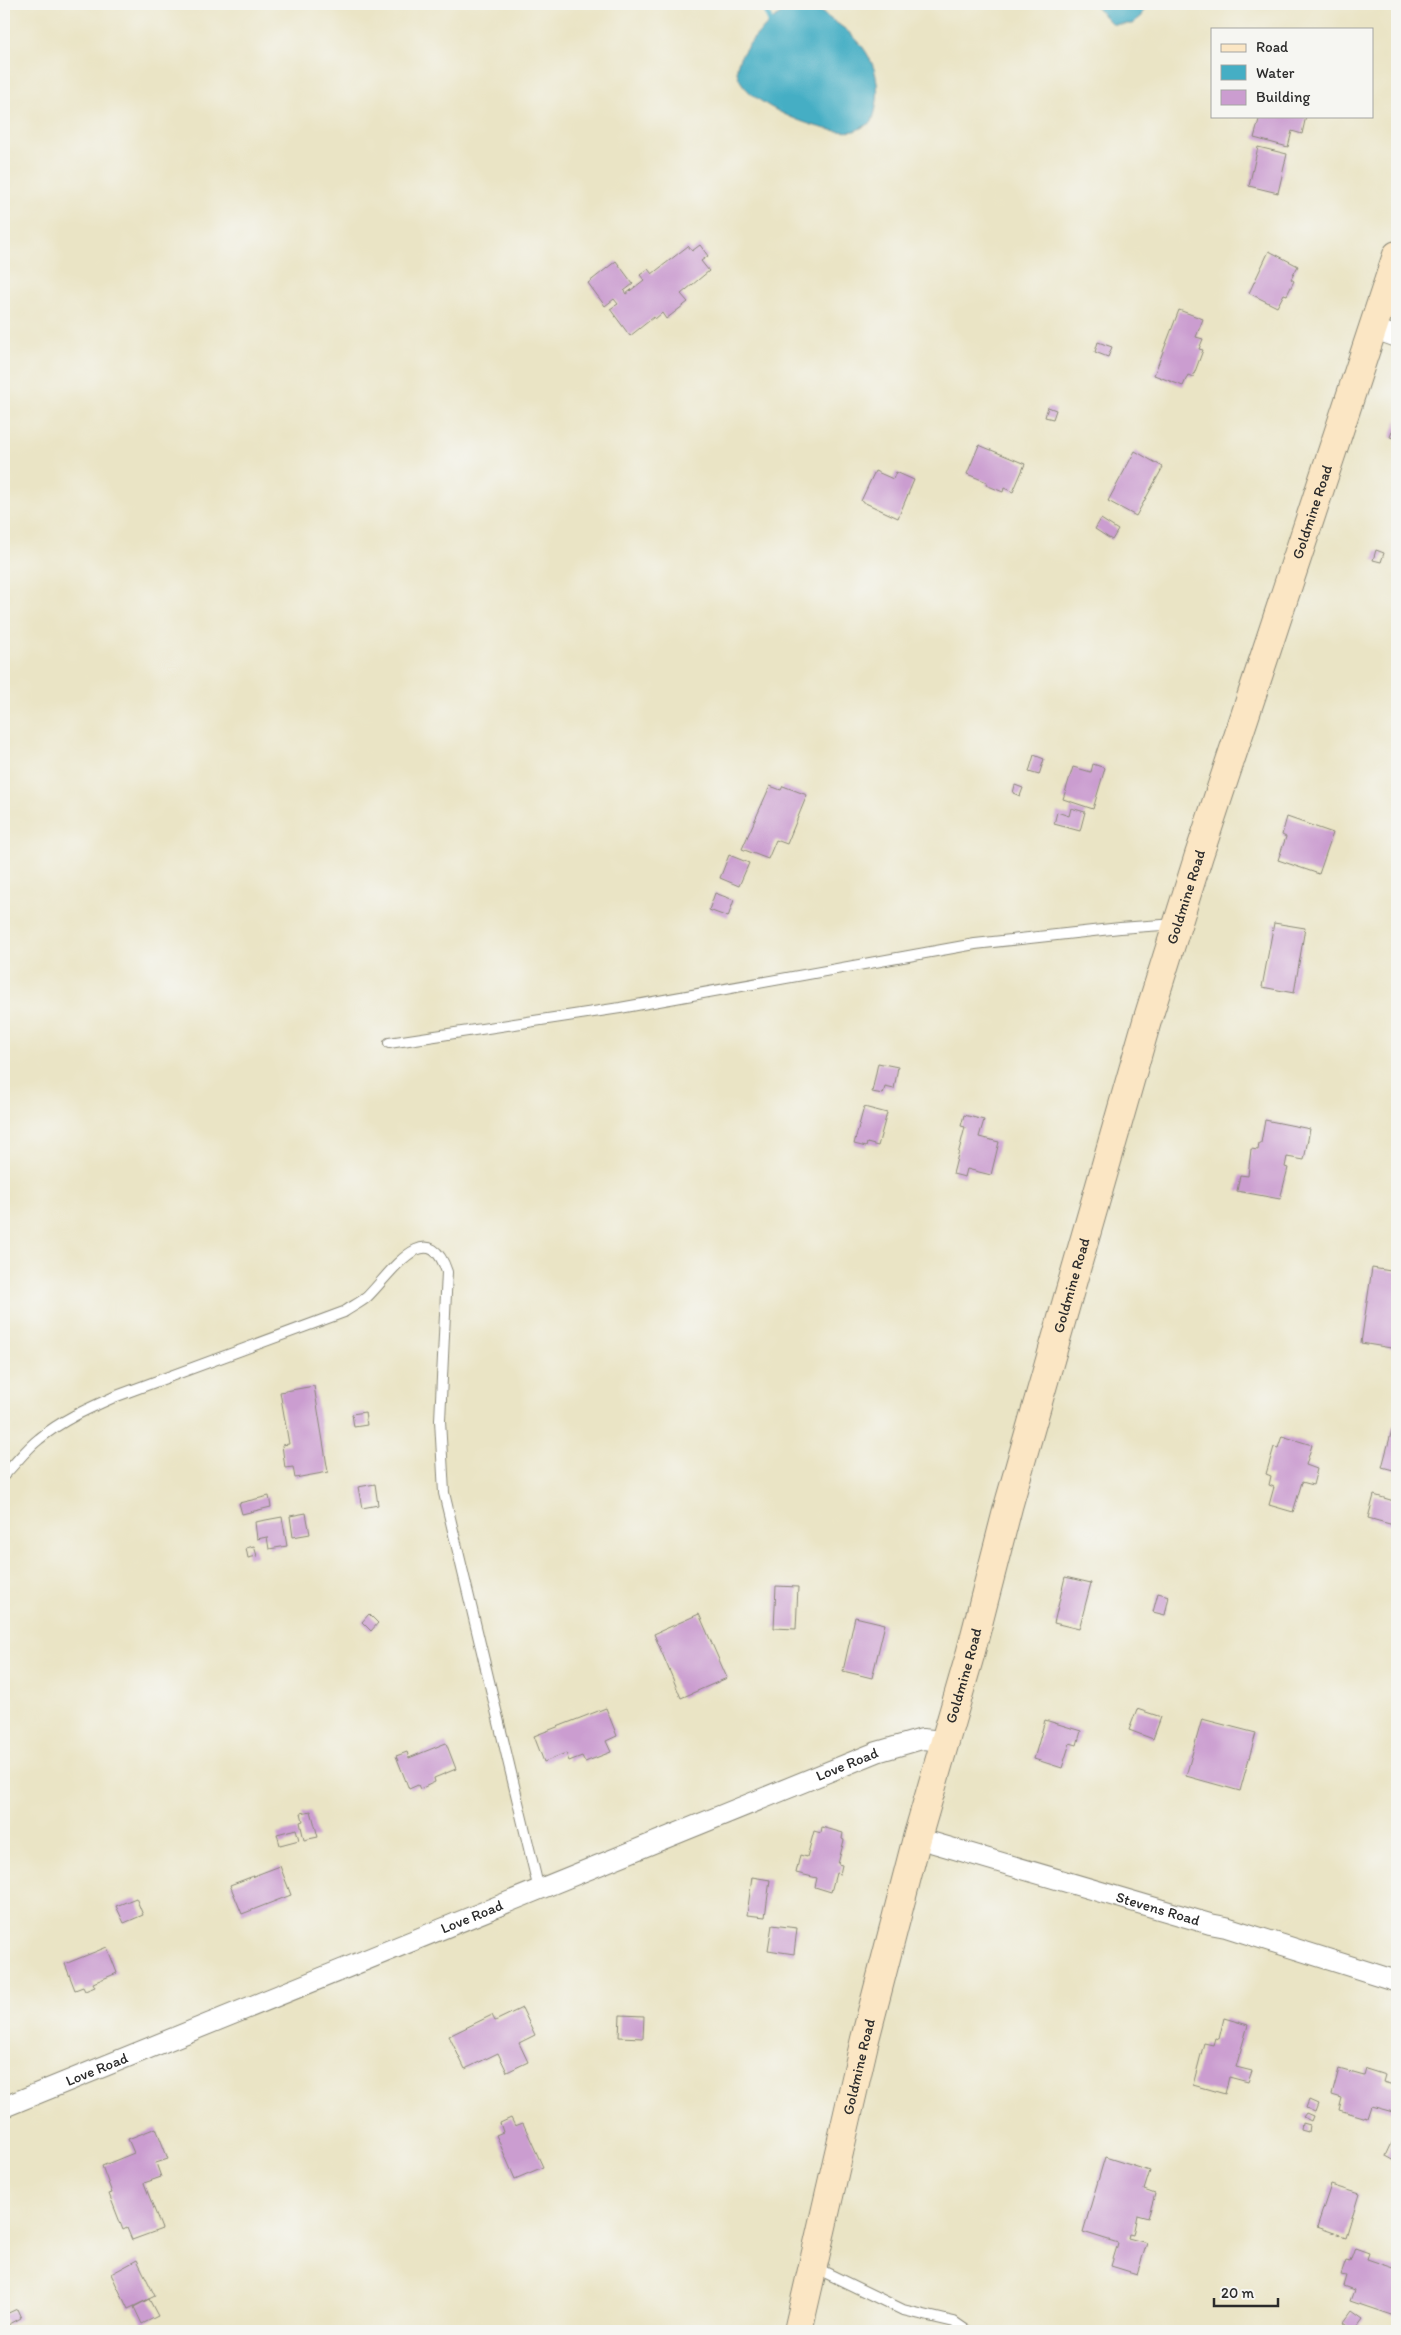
<svg xmlns="http://www.w3.org/2000/svg" width="1401" height="2335" font-family="Itim,sans-serif">
	<rect width="100%" height="100%" fill="#f6f6f2"/>
	<filter id="ink" filterUnits="userSpaceOnUse"><feTurbulence type="fractalNoise" baseFrequency=".02" numOctaves="2"/><feDisplacementMap in="SourceGraphic" scale="10" xChannelSelector="R" yChannelSelector="G"/><feConvolveMatrix kernelMatrix="1 2 1 2 8 2 1 2 1" color-interpolation-filters="sRGB"/></filter>
	<filter id="wash" filterUnits="userSpaceOnUse"><feTurbulence type="fractalNoise" baseFrequency=".0096" numOctaves="4" result="noise"/><feDisplacementMap in="SourceGraphic" scale="20" xChannelSelector="R" yChannelSelector="G"/><feGaussianBlur stdDeviation="1.12" result="paint"/><feColorMatrix in="noise" values="0 0 0 0 0 0 0 0 0 0 0 0 0 0 0 0 0 1.4 0 .05"/><feComposite in="paint" operator="in"/></filter>
	<g filter="url(#wash)">
		<rect width="100%" height="100%" fill="#eae4c5"/>
		<g fill="#45aec4" stroke="#386c78">
			<path d="M1093 4H1140L1145 7 1142 16 1132 24H1112Z"/>
			<path d="M793 7C799 7 806 6 812 8 819 9 826 16 832 20 871 44 887 79 872 122 866 125 860 129 854 131 827 137 734 101 737 68 738 57 748 46 754 38 766 25 777 14 793 7Z"/>
		</g>
		<g fill="none" stroke-linecap="round" stroke-linejoin="round">
			<path stroke="#45aec4" stroke-width="6" d="M764 4 770 21 775 27"/>
		</g>
		<g id="blocks">
			<g fill="#cb9dd0">
				<path d="M1260 116H1306L1302 134 1292 131 1288 147 1254 138Z"/>
				<path d="M1258 147 1287 154 1278 193 1249 186Z"/>
				<path d="M700 245 708 256 701 261 709 271 681 294 688 302 666 319 662 313 655 319 654 317 630 336 610 309 618 304 614 299 605 306 588 283 616 261 633 284 624 291 626 294 644 280 640 275 648 269 652 274 688 246 692 251Z"/>
				<path d="M1269 251 1298 266 1291 279 1294 281 1287 295 1284 294 1277 307 1249 293Z"/>
				<path d="M1179 310 1203 319 1196 337 1203 339 1199 349 1203 350 1193 377 1188 375 1183 386 1154 375Z"/>
				<path d="M1098 342 1112 347 1108 357 1095 352Z"/>
				<path d="M1048 407 1056 410 1053 419 1045 417Z"/>
				<path d="M1397 419V439L1390 437Z"/>
				<path d="M979 445 1025 464 1013 492 1004 488 1003 492 986 485 987 482 967 474Z"/>
				<path d="M1135 451 1163 467 1136 516 1108 501Z"/>
				<path d="M875 471 893 479 896 472 914 480 898 518 861 501Z"/>
				<path d="M1101 519 1118 530 1112 540 1095 529Z"/>
				<path d="M1376 550 1384 553 1381 562 1373 560Z"/>
				<path d="M1034 755 1044 759 1039 775 1029 772Z"/>
				<path d="M1093 764 1105 768 1093 809 1063 799 1073 767 1091 772Z"/>
				<path d="M1015 785 1023 788 1020 796 1013 793Z"/>
				<path d="M770 786 781 790 783 786 807 795 787 844 776 840 768 859 742 849Z"/>
				<path d="M1071 808 1085 812 1080 831 1054 824 1057 812 1069 816Z"/>
				<path d="M1287 817 1333 833 1319 874 1278 860 1286 837 1282 835Z"/>
				<path d="M729 855 749 863 739 886 720 878Z"/>
				<path d="M715 893 734 900 728 917 709 910Z"/>
				<path d="M1274 923 1305 928 1294 993 1262 987Z"/>
				<path d="M878 1063 898 1067 894 1089 885 1087 883 1094 872 1092Z"/>
				<path d="M864 1107 887 1113 878 1146 867 1143 866 1147 854 1144Z"/>
				<path d="M964 1115 984 1120 979 1137 999 1142 991 1175 967 1169 965 1177 953 1174 965 1127 961 1126Z"/>
				<path d="M1265 1120 1310 1129 1304 1160 1287 1157 1285 1167 1288 1168 1280 1199 1237 1191 1240 1175 1248 1176 1251 1149 1258 1150 1259 1143H1261Z"/>
				<path d="M1372 1268 1397 1272V1349L1361 1343Z"/>
				<path d="M314 1386 328 1472 295 1478 293 1467 285 1468 282 1445 289 1444 280 1392Z"/>
				<path d="M365 1412 367 1425 354 1427 352 1414Z"/>
				<path d="M1393 1426 1397 1427V1471L1382 1467Z"/>
				<path d="M1282 1436 1312 1445 1306 1465 1317 1469 1313 1485 1302 1482 1293 1512 1269 1505 1274 1487 1269 1485 1271 1476 1266 1474 1274 1447 1278 1448Z"/>
				<path d="M375 1484 378 1505 362 1508 358 1487Z"/>
				<path d="M1374 1495 1397 1502V1526L1368 1518Z"/>
				<path d="M269 1496 271 1507 242 1514 239 1503Z"/>
				<path d="M306 1513 310 1534 293 1537 290 1516Z"/>
				<path d="M282 1517 287 1546 269 1549 267 1537 257 1539 255 1522Z"/>
				<path d="M254 1546 257 1556 248 1558 246 1548Z"/>
				<path d="M1065 1577 1091 1583 1079 1629 1054 1623Z"/>
				<path d="M776 1586 798 1587 796 1629 774 1628Z"/>
				<path d="M1158 1593 1169 1596 1165 1615 1153 1612Z"/>
				<path d="M369 1614 378 1623 371 1631 362 1622Z"/>
				<path d="M699 1614 727 1678 681 1698 654 1634Z"/>
				<path d="M855 1617 885 1624 872 1678 843 1671Z"/>
				<path d="M606 1708 617 1736 606 1741 611 1752 585 1762 582 1756 569 1761 566 1753 544 1762 534 1736Z"/>
				<path d="M1137 1709 1161 1717 1153 1739 1129 1730Z"/>
				<path d="M1202 1719 1256 1733 1240 1791 1186 1776Z"/>
				<path d="M1045 1720 1081 1731 1077 1745 1070 1743 1062 1768 1034 1759Z"/>
				<path d="M446 1743 456 1769 434 1778 435 1782 420 1789 418 1785 409 1789 396 1756 407 1752 409 1758Z"/>
				<path d="M311 1811 318 1837 304 1840 300 1822 303 1821 301 1813Z"/>
				<path d="M822 1827 843 1833 842 1839 844 1840 838 1864 842 1865 840 1874 836 1873 831 1892 815 1887 817 1878 796 1873 800 1855 807 1857 814 1831 821 1833Z"/>
				<path d="M296 1829 299 1840 280 1845 277 1834Z"/>
				<path d="M280 1866 291 1895 242 1914 230 1885Z"/>
				<path d="M752 1877 770 1880 765 1917 747 1915Z"/>
				<path d="M136 1898 143 1915 124 1923 116 1906Z"/>
				<path d="M772 1925 797 1928 794 1954 768 1950Z"/>
				<path d="M107 1947 117 1973 93 1983 95 1987 85 1991 83 1987 75 1990 65 1964Z"/>
				<path d="M522 2008 535 2035 519 2043 528 2062 507 2072 498 2053 465 2069 449 2036 492 2015 495 2021Z"/>
				<path d="M620 2015 644 2016 643 2038 619 2037Z"/>
				<path d="M1224 2018 1248 2025 1236 2067 1252 2071 1248 2082 1229 2077 1225 2094 1193 2085 1204 2043 1213 2045 1215 2038 1219 2039Z"/>
				<path d="M1339 2069 1364 2076 1366 2069 1385 2075 1383 2082 1397 2086V2097L1393 2112 1371 2106 1367 2118 1339 2110 1342 2098 1332 2095Z"/>
				<path d="M1309 2100 1318 2104 1315 2112 1306 2108Z"/>
				<path d="M1306 2113 1313 2116 1311 2121 1303 2117Z"/>
				<path d="M511 2118 515 2126 523 2123 543 2167 515 2179 496 2135 503 2132 500 2123Z"/>
				<path d="M1302 2123 1309 2125 1308 2132 1301 2130Z"/>
				<path d="M156 2128 168 2159 156 2163 161 2177 144 2183 162 2229 132 2240 127 2228 123 2230 109 2194 112 2193 102 2166 134 2153 128 2139Z"/>
				<path d="M1397 2132V2162L1386 2156Z"/>
				<path d="M1105 2157 1150 2171 1144 2190 1155 2194 1148 2218 1137 2215 1133 2235 1129 2234 1128 2238 1147 2243 1137 2274 1111 2266 1118 2243 1083 2232Z"/>
				<path d="M1331 2185 1359 2194 1346 2237 1317 2227Z"/>
				<path d="M1355 2248 1369 2253 1367 2259 1397 2269V2307L1394 2316 1350 2301 1354 2290 1343 2286 1346 2276 1341 2275 1346 2261 1350 2262Z"/>
				<path d="M137 2260 155 2296 128 2309 111 2274Z"/>
				<path d="M149 2299 158 2316 142 2324 134 2307Z"/>
				<path d="M17 2309 21 2318 8 2325 4 2315Z"/>
				<path d="M1352 2311 1363 2319 1355 2330 1344 2322Z"/>
			</g>
		</g>
	</g>
	<g filter="url(#ink)">
		<use href="#blocks" fill-opacity="0" stroke="#8a8878" stroke-width="1"/>
		<g fill="none" stroke-linecap="round" stroke-linejoin="round">
			<defs>
				<g id="lane">
					<path d="M389 1043 620 1008 975 944 1120 928 1176 924"/>
					<path d="M4 1475C16 1463 26 1449 39 1439 62 1420 87 1409 114 1397L344 1312C351 1307 360 1303 367 1297 388 1277 428 1213 447 1272L440 1420 444 1493 539 1890"/>
					<path d="M814 2267 903 2310 954 2322 967 2331"/>
				</g>
				<g id="street">
					<path d="M1372 328 1397 337"/>
					<path id="s1" d="M917 1838 1210 1924 1226 1927 1397 1981"/>
					<path id="s2" d="M4 2107 877 1752 922 1739 944 1741"/>
				</g>
				<g id="secondary">
					<path id="s3" d="M798 2331 865 2039 917 1838 970 1655 1008 1507 1147 1021 1199 855 1397 255"/>
				</g>
			</defs>
			<use href="#lane" stroke="#8a8878" stroke-width="12"/>
			<use href="#street" stroke="#8a8878" stroke-width="22"/>
			<use href="#secondary" stroke="#8a8878" stroke-width="30"/>
			<use href="#lane" stroke="#fff" stroke-width="10"/>
			<use href="#street" stroke="#fff" stroke-width="20"/>
			<use href="#secondary" stroke="#fbe6c4" stroke-width="28"/>
		</g>
	</g>
	<g text-anchor="middle" stroke-width="4" stroke-linejoin="round" paint-order="stroke">
		<g font-size="15" fill="#2b2b2b" stroke="#f6f6f2">
			<text dy="5" stroke="none"><textPath href="#s3" startOffset="1891">Goldmine Road</textPath></text>
			<text dy="5" stroke="none"><textPath href="#s3" startOffset="1486">Goldmine Road</textPath></text>
			<text dy="5" stroke="none"><textPath href="#s3" startOffset="1081">Goldmine Road</textPath></text>
			<text dy="5" stroke="none"><textPath href="#s3" startOffset="676">Goldmine Road</textPath></text>
			<text dy="5" stroke="none"><textPath href="#s2" startOffset="910">Love Road</textPath></text>
			<text dy="5" stroke="none"><textPath href="#s1" startOffset="251">Stevens Road</textPath></text>
			<text dy="5" stroke="none"><textPath href="#s2" startOffset="505">Love Road</textPath></text>
			<text dy="5" stroke="none"><textPath href="#s3" startOffset="271">Goldmine Road</textPath></text>
			<text dy="5" stroke="none"><textPath href="#s2" startOffset="100">Love Road</textPath></text>
		</g>
	</g>
	<rect width="1401" height="2335" fill="none" stroke="#f6f6f2" stroke-width="20"/>
	<rect x="1211" y="28" width="162" height="90" fill="#f6f6f2" stroke="#a5a5a2"/>
	<rect x="1221" y="44" width="25" height="8" fill="#fbe6c4" stroke="#a5a5a2"/>
	<text x="1256" y="52" font-size="15" fill="#2b2b2b">Road</text>
	<rect x="1221" y="65" width="25" height="15" fill="#45aec4" stroke="#a5a5a2"/>
	<text x="1256" y="78" font-size="15" fill="#2b2b2b">Water</text>
	<rect x="1221" y="90" width="25" height="15" fill="#cb9dd0" stroke="#a5a5a2"/>
	<text x="1256" y="102" font-size="15" fill="#2b2b2b">Building</text>
	<path d="M1214 2298v8h64v-8" fill="none" stroke="#2b2b2b" stroke-width="2.5"/>
	<text x="1221" y="2298" font-size="15" fill="#2b2b2b" stroke="#f6f6f2" stroke-width="4" paint-order="stroke">20 m</text>
</svg>
